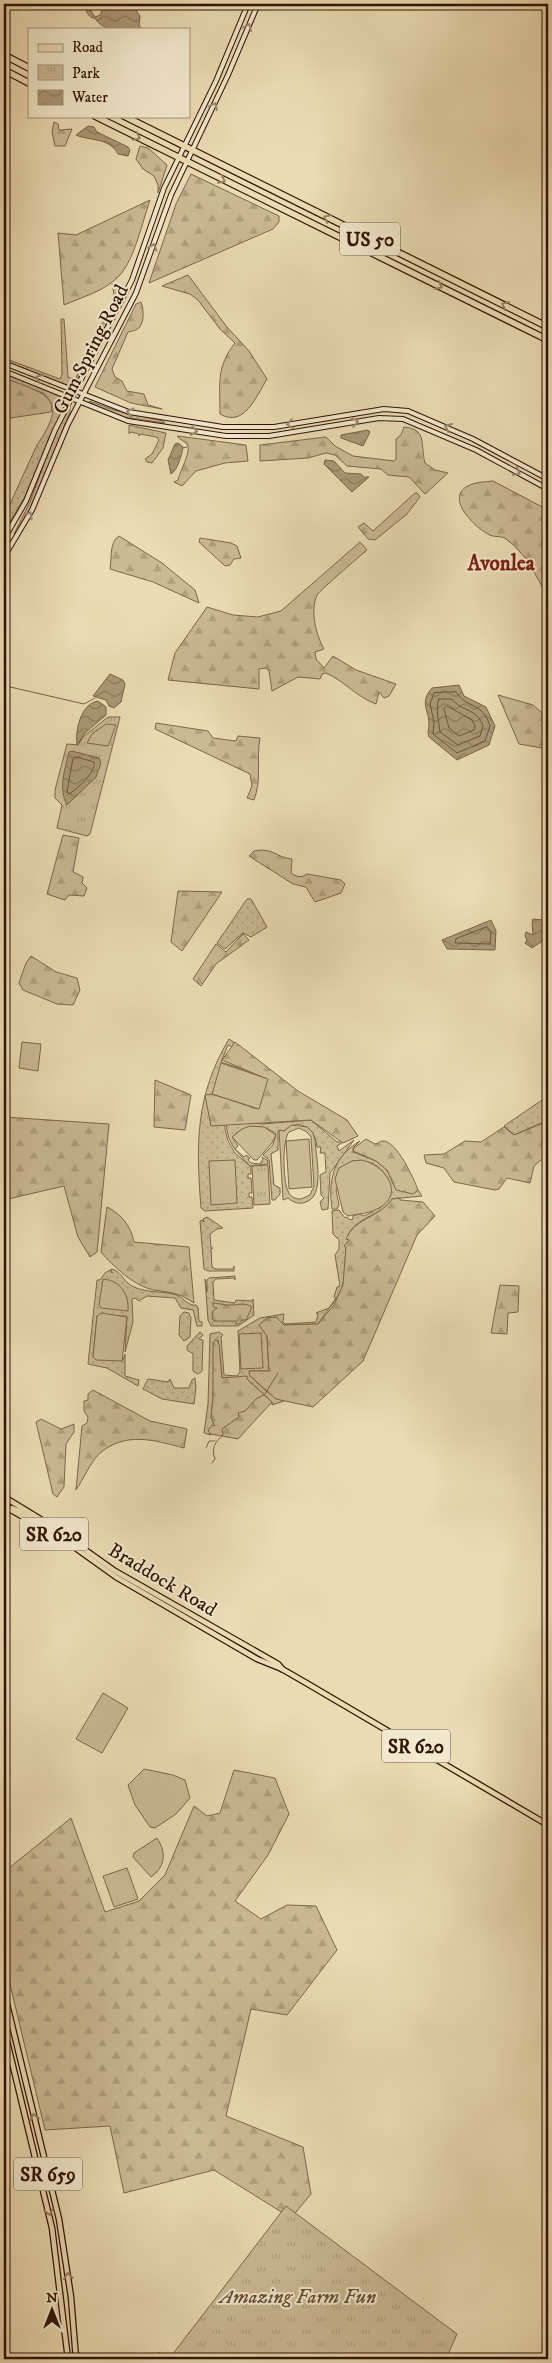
<svg xmlns="http://www.w3.org/2000/svg" width="552" height="2363" font-family="'IM FELL DW Pica',serif">
	<defs>
		<pattern id="grass-dots" width="8" height="8" patternUnits="userSpaceOnUse" patternTransform="scale(1.25)"><rect width="8" height="8" fill="#cbb994"/><path d="M2 2h.1M6 6h.1" fill="none" stroke="#af9e7e" stroke-width="1.8" stroke-linecap="round"/></pattern>
		<pattern id="forest-firs" width="22" height="20" patternUnits="userSpaceOnUse" patternTransform="scale(1.25)"><rect width="22" height="20" fill="#cbb994"/><path d="M5 1l3.5 6h-7zM16 11l3.5 6h-7z" fill="#af9e7e"/></pattern>
		<pattern id="park-tufts" width="24" height="20" patternUnits="userSpaceOnUse" patternTransform="scale(1.25)"><rect width="24" height="20" fill="#cbb994"/><path d="M3 7l-1-3M5 7V3M7 7l1-3M15 17l-1-3M17 17v-4M19 17l1-3" fill="none" stroke="#af9e7e"/></pattern>
		<pattern id="water-waves" width="16" height="10" patternUnits="userSpaceOnUse" patternTransform="scale(1.25)"><rect width="16" height="10" fill="#ab9775"/><path d="M0 5q4-4 8 0t8 0" fill="none" stroke="#8c7a5e"/></pattern>
	</defs>
	<rect width="100%" height="100%" fill="#ebdbb2"/>
	<filter id="stains"><feTurbulence type="fractalNoise" baseFrequency=".004" numOctaves="4"/><feColorMatrix values="0 0 0 0 .2 0 0 0 0 .09 0 0 0 0 .02 0 0 0 .5 -.17"/></filter>
	<radialGradient id="worn" r=".72"><stop offset=".6" stop-color="#630" stop-opacity="0"/><stop offset="1" stop-color="#630" stop-opacity=".3"/></radialGradient>
	<g fill="url(#grass-dots)" stroke="#7c664a">
		<path d="M112 284 122 289 123 293 74 385 70 387 4 361V358L60 379 62 374 61 319H64L68 376 69 378H76L86 352 113 305 115 299Z"/>
		<path d="M4 373 63 397 67 403 47 444 30 488 4 532V517L37 445C44 435 53 420 53 408 52 402 47 398 45 394L4 378Z"/>
		<path d="M89 401 114 410 163 421 165 423 121 417 91 404Z"/>
		<path d="M70 406V412C56 443 38 513 14 534L30 502 54 437Z"/>
		<path d="M129 425 166 433 163 448 152 463 147 462 145 459 152 454 159 440 156 437 140 434 139 436V434L131 432 129 434Z"/>
		<path d="M247 899H251L267 927 251 937 243 933 225 949 217 943Z"/>
		<path d="M229 1039 235 1043 232 1047 228 1045 221 1062 269 1078 268 1080 221 1064 225 1129 228 1141 235 1153 251 1167V1174H248V1178H251L252 1193H249V1197H252L253 1208 205 1211 201 1208C196 1145 195 1096 229 1039Z"/>
		<path d="M548 1096V1120L514 1135 504 1126Z"/>
		<path d="M226 1119 262 1124 311 1120 337 1142H343L337 1146 339 1151 354 1140 330 1173 328 1209 322 1210 320 1202 324 1198 321 1195 320 1175 326 1172 325 1153H320L321 1147H317C316 1135 310 1126 297 1124L283 1131H278V1150L271 1154 274 1185 280 1188V1194L275 1200H272L269 1160 263 1155 273 1145 276 1134C263 1123 244 1124 232 1137L238 1146 235 1149 244 1157 246 1155 250 1158 248 1160 251 1163 260 1164 263 1159 262 1157 268 1161V1164L250 1166C234 1148 227 1144 226 1119Z"/>
		<path d="M360 1141 353 1148V1152L376 1161 387 1170 396 1189 416 1192 418 1190 422 1196 392 1199C381 1217 353 1217 347 1238L349 1239C342 1253 348 1271 343 1285 336 1303 327 1309 318 1324L283 1325 276 1317 261 1324 267 1336 269 1371H249C251 1380 274 1399 284 1401L272 1405V1402L247 1379 222 1378 218 1340 214 1347 213 1398 211 1417 215 1426 209 1433 211 1435 204 1433 208 1404 210 1334 219 1332 223 1335 221 1337 224 1375 237 1376 240 1372 238 1331 260 1318 284 1314 283 1322 285 1324 316 1322 318 1314 316 1313 329 1308 336 1298 334 1297 337 1287 340 1286 335 1255 339 1249V1240L333 1234 332 1211 339 1210 345 1218 347 1217 350 1220 353 1219V1216L359 1214 364 1216 372 1212V1210L380 1208 390 1196C392 1173 375 1158 352 1161L336 1190 339 1205 337 1209H332C328 1180 333 1157 360 1141Z"/>
		<path d="M207 1217 223 1228 217 1229 210 1234 211 1248H213L211 1249 212 1267 216 1269H233L234 1266V1271H208L204 1269 200 1221 202 1220 204 1222 203 1219Z"/>
		<path d="M111 1269C120 1270 124 1282 132 1286 145 1293 160 1291 173 1294 182 1295 188 1307 196 1305L198 1307 199 1321 202 1322V1326H197L193 1310 181 1308 175 1298 147 1296 139 1301 135 1298 132 1299 133 1322 125 1352 127 1316H97L93 1357 123 1360 125 1354V1376L139 1380 138 1386 107 1368 88 1364 97 1280H100L105 1273 110 1270 112 1273Z"/>
		<path d="M235 1276V1280L234 1278 216 1279 213 1282 214 1300 235 1303 236 1300 252 1301 253 1299 254 1315 238 1326H211L208 1320 205 1279 207 1292V1280L209 1278Z"/>
		<path d="M184 1312 189 1313 191 1318 190 1337 184 1341 179 1335 180 1316Z"/>
		<path d="M200 1332 203 1335 199 1339 203 1340 202 1371 198 1374 193 1371V1354L187 1350V1346Z"/>
		<path d="M195 1378 196 1387 194 1404 162 1399 143 1389 148 1379 168 1382 170 1379 174 1388H189L192 1380Z"/>
	</g>
	<g fill="url(#forest-firs)" stroke="#7c664a">
		<path d="M54 122 58 124 59 130 72 129 65 146H55L52 132Z"/>
		<path d="M140 146 148 148 167 165 158 193V185L154 176 143 169 136 159Z"/>
		<path d="M191 174 279 216V222L273 229 149 283 176 204Z"/>
		<path d="M150 200C143 220 134 261 119 276 105 291 82 297 64 305L58 233 76 235Z"/>
		<path d="M188 275 227 327 249 351 267 379C256 397 244 428 220 414 220 384 216 367 235 343L220 329 198 300 190 294 162 286Z"/>
		<path d="M141 302C144 309 145 326 136 330 134 331 131 331 128 332L112 369 115 377 122 381 127 391 144 394 148 405 162 409 131 403 95 387 136 304Z"/>
		<path d="M4 378C18 384 58 393 51 412L4 419Z"/>
		<path d="M404 427C428 429 420 445 425 463L435 470 448 473 425 494 409 477 388 475 381 469 347 466 335 455 326 453 308 458 260 461V445L326 437 335 446 353 456 394 461 396 459V439L401 435Z"/>
		<path d="M177 436 246 445 248 461 225 463 196 471 182 486 174 482 178 480C180 471 192 450 187 444 184 441 180 440 177 436Z"/>
		<path d="M493 481 548 510V592L546 595C537 576 524 551 506 539 501 535 493 538 488 534 474 527 443 496 470 485 476 482 485 482 493 481Z"/>
		<path d="M415 493H417L420 497 407 514 375 540 368 539 358 527 364 523 373 531Z"/>
		<path d="M119 536 162 563 195 590 199 603 153 582 110 569C112 559 109 542 119 536Z"/>
		<path d="M200 538 231 543 237 546 241 558 234 559 230 565 225 566 199 542Z"/>
		<path d="M360 542 367 550C360 556 319 591 317 595 310 611 316 635 324 649L315 652 316 659 324 668 333 656 356 670 396 684 389 696 384 698 379 692 376 704C357 697 344 681 326 673L322 674 320 679 298 677 272 691 269 671 266 668 259 669V689L168 680 175 653 207 607 233 615 258 617 281 611Z"/>
		<path d="M498 695 533 705 548 718V749L519 744Z"/>
		<path d="M156 723 208 731 213 738 236 741 238 736 260 738C256 759 262 780 254 800L247 798 252 786 250 774 155 729Z"/>
		<path d="M63 835 79 838 73 872 83 877 82 883 87 888 84 896 69 895 65 900 47 894Z"/>
		<path d="M254 851C272 847 275 857 292 859L291 873C296 877 302 878 307 874L341 880 345 884 341 893 315 902 306 887 293 884 249 856Z"/>
		<path d="M178 891 222 892 182 951 171 942Z"/>
		<path d="M243 934 249 940 216 964 201 986 193 979 216 944 226 952Z"/>
		<path d="M31 956 56 972 77 978 80 990 73 1005 57 1004 23 990 19 983 26 963Z"/>
		<path d="M235 1042 298 1091 347 1120 358 1136 343 1143 311 1120 211 1126 205 1095 212 1094 258 1109 267 1079 222 1060Z"/>
		<path d="M155 1080 191 1095 185 1130 154 1127Z"/>
		<path d="M4 1117 109 1124 97 1252 90 1257 78 1237 64 1186 4 1200Z"/>
		<path d="M548 1121V1154L534 1166 530 1183 507 1178 499 1189 495 1190 454 1182 444 1168 426 1163 424 1155 444 1154 465 1141 481 1142 504 1127 514 1135Z"/>
		<path d="M366 1139 375 1144C378 1144 380 1141 382 1141 396 1139 414 1179 418 1190L413 1194 396 1190 387 1170 376 1161 353 1151 354 1148Z"/>
		<path d="M400 1198V1200L423 1202 435 1216 417 1235 363 1361 313 1407 276 1399 250 1376 249 1371H269L267 1336 259 1325 267 1318 276 1317 284 1325 318 1324 334 1305 343 1285 346 1247 344 1246 349 1240 346 1239C354 1218 381 1217 392 1199Z"/>
		<path d="M107 1207C121 1214 131 1226 134 1242L189 1247 194 1303C177 1292 173 1293 154 1290 134 1286 114 1267 101 1252Z"/>
		<path d="M500 1285 519 1286 518 1312 508 1313 507 1334 491 1333Z"/>
		<path d="M213 1303C219 1303 226 1306 231 1305 241 1305 243 1302 252 1307L246 1320H242L239 1324H235L237 1321H214L212 1319 213 1311 217 1308 213 1307Z"/>
		<path d="M216 1339 219 1344 222 1378 247 1376V1379L272 1402 238 1439 211 1434 208 1431 212 1425 215 1426 211 1417 213 1398V1343Z"/>
		<path d="M93 1390 150 1421 187 1429 184 1448C154 1440 125 1431 99 1454 90 1463 83 1480 76 1490L82 1426 87 1423 88 1417 84 1411V1401L88 1400V1394Z"/>
		<path d="M41 1419 61 1429 74 1424V1432L66 1444 64 1487 57 1497 53 1494 36 1422Z"/>
		<path d="M234 1770 275 1778 289 1814 268 1855 235 1901 261 1919 287 1905 316 1906 337 1950 287 2015 251 2009 226 2116 303 2147 311 2194 291 2218 214 2170 124 2193 110 2126 45 2130 4 1959V1872L71 1818 105 1912 139 1901 165 1875 194 1806 207 1816 220 1813Z"/>
	</g>
	<g fill="url(#park-tufts)" stroke="#7c664a">
		<path d="M108 717H120L90 834 87 836 57 828 62 805 55 798V790L67 744 78 745 83 737Z"/>
		<path d="M268 1165 270 1204 254 1205 252 1166Z"/>
		<path d="M286 2206 457 2334 446 2359H169Z"/>
	</g>
	<g fill="#cbb994" stroke="#7c664a" fill-rule="evenodd">
		<path d="M106 724 116 725 108 746 87 743 92 734Z"/>
		<path d="M22 1042 41 1044 38 1071 19 1068Z"/>
		<path d="M221 1063 268 1079 259 1109 212 1094Z"/>
		<path d="M292 1125 307 1127 313 1133 315 1140C316 1156 325 1196 306 1202 299 1205 293 1202 288 1198L283 1200 279 1130 284 1131ZM299 1128 307 1132 311 1137 314 1186 310 1195 301 1199C295 1199 290 1197 288 1191 283 1181 282 1140 289 1132Z"/>
		<path d="M250 1126 264 1127 276 1135 272 1143 257 1160H254L232 1137 242 1129Z"/>
		<path d="M309 1139 312 1187 289 1189 286 1141Z"/>
		<path d="M235 1160 237 1203 211 1205 209 1161Z"/>
		<path d="M361 1160C384 1164 406 1193 379 1208 371 1213 358 1214 348 1216L343 1212 335 1179 339 1168 352 1161Z"/>
		<path d="M103 1279C121 1281 129 1294 128 1311L101 1308 99 1305Z"/>
		<path d="M101 1313 127 1317 122 1361 96 1360 93 1357 97 1316Z"/>
		<path d="M261 1333 263 1368 241 1369 239 1334Z"/>
		<path d="M103 1693 128 1708 102 1753 76 1739Z"/>
		<path d="M144 1769 173 1775 185 1780 190 1798 176 1814 155 1828 150 1827 135 1805 128 1785Z"/>
		<path d="M157 1838C167 1853 165 1867 151 1877L133 1857 134 1853Z"/>
		<path d="M127 1868 138 1899 114 1907 103 1876Z"/>
	</g>
	<g fill="url(#water-waves)" stroke="#796246">
		<path d="M88 4H92L91 11 95 17 100 15 105 4H132L140 16 139 26 143 29C126 29 104 34 95 18H92C87 14 84 10 88 4Z"/>
		<path d="M88 126 94 127 97 132 128 147 130 150 128 156 118 154C109 137 89 141 76 135Z"/>
		<path d="M368 430 370 432 363 446 341 438V435Z"/>
		<path d="M178 443 183 447C182 455 177 471 171 474L168 460 175 444Z"/>
		<path d="M325 460 334 461 345 473 361 474 364 477H369L352 492 324 464Z"/>
		<path d="M110 674 123 680 125 684 121 702 114 708 109 706 106 700 93 696Z"/>
		<path d="M459 685 464 696 486 707 495 726 489 745 457 760 429 737C427 732 429 729 429 724 429 710 419 703 432 688Z"/>
		<path d="M98 701 106 707V715L85 733 77 745C75 732 80 704 98 701Z"/>
		<path d="M72 751 99 758 101 763 96 777 67 805C58 788 65 770 69 752Z"/>
		<path d="M533 919 544 920 548 928 541 942 532 948 525 943 527 940 525 936 526 932 533 935 532 923Z"/>
		<path d="M491 920 496 931 495 950 447 949 442 940Z"/>
	</g>
	<g fill="none" stroke-linecap="round" stroke-linejoin="round">
		<g stroke="#6c543a" stroke-width="1">
			<path d="M456 692C468 710 482 701 490 726L485 741 457 753 433 734 434 722 430 704 434 693Z"/>
			<path d="M439 699H452C463 713 476 707 483 726L480 736 458 745 440 732C439 723 435 707 439 699Z"/>
			<path d="M447 706 472 720 475 726 474 730 459 736 449 728 444 709Z"/>
			<path d="M76 757 94 762C97 771 77 789 69 794L67 792 73 758Z"/>
			<path d="M487 927 491 932 490 944 455 943 456 939Z"/>
		</g>
		<g stroke="#796246" stroke-width="1">
			<path d="M183 448 187 447"/>
			<path d="M6 686 84 704 95 698"/>
			<path d="M206 1448 209 1441H215"/>
			<path d="M212 1463 215 1459C211 1448 215 1442 223 1435L222 1429 239 1417 238 1413 245 1411 256 1399 265 1394 278 1373"/>
			<path d="M150 2359 160 2352"/>
		</g>
		<defs>
			<g id="secondary">
				<path d="M4 363 129 412 223 427H274L384 409 408 411 473 439 548 479"/>
				<path d="M4 371 128 421 226 436H269L379 418 403 419 476 450 548 489"/>
				<path d="M4 539 26 501 55 430 132 280 164 188 216 81 248 4"/>
				<path d="M4 557 32 510 68 424 136 293 171 195 228 75 258 4"/>
			</g>
			<g id="primary">
				<path d="M4 1497 50 1525 115 1571 278 1664 282 1669"/>
				<path d="M4 1506 67 1542 116 1577 257 1659 282 1669 308 1684 548 1825"/>
				<path d="M12 1508 33 1517"/>
				<path d="M4 1992 59 2219 71 2297 76 2359"/>
				<path d="M4 2029 52 2228 68 2359"/>
			</g>
			<g id="highway">
				<path d="M4 55 29 68"/>
				<path d="M4 70 29 83"/>
				<path d="M95 116 548 340"/>
				<path d="M124 116 548 327"/>
			</g>
		</defs>
		<use href="#secondary" stroke="#2e1200" stroke-width="6"/>
		<use href="#primary" stroke="#2e1200" stroke-width="7"/>
		<use href="#highway" stroke="#2e1200" stroke-width="8"/>
		<use href="#secondary" stroke="#f2e8cd" stroke-width="4"/>
		<use href="#primary" stroke="#ebdbb2" stroke-width="4.5"/>
		<use href="#highway" stroke="#ebdbb2" stroke-width="5.5"/>
	</g>
	<defs><path id="oneway-chevron" d="M-2-3.5L2.5 0L-2 3.5" fill="none" stroke-width="1.6" stroke-linecap="round" stroke-linejoin="round" transform="scale(1.25)"/></defs>
	<g stroke="#9a8871">
		<use href="#oneway-chevron" transform="translate(248 27) rotate(-67)"/>
		<use href="#oneway-chevron" transform="translate(214 106) rotate(-65)"/>
		<use href="#oneway-chevron" transform="translate(153 247) rotate(-73)"/>
		<use href="#oneway-chevron" transform="translate(39 378) rotate(-158)"/>
		<use href="#oneway-chevron" transform="translate(130 412) rotate(-163)"/>
		<use href="#oneway-chevron" transform="translate(355 422) rotate(-10)"/>
		<use href="#oneway-chevron" transform="translate(290 424) rotate(171)"/>
		<use href="#oneway-chevron" transform="translate(448 427) rotate(-156)"/>
		<use href="#oneway-chevron" transform="translate(194 431) rotate(8)"/>
		<use href="#oneway-chevron" transform="translate(517 472) rotate(28)"/>
		<use href="#oneway-chevron" transform="translate(29 515) rotate(-61)"/>
	</g>
	<g stroke="#968162">
		<use href="#oneway-chevron" transform="translate(137 137) rotate(27)"/>
		<use href="#oneway-chevron" transform="translate(222 180) rotate(27)"/>
		<use href="#oneway-chevron" transform="translate(327 218) rotate(-154)"/>
		<use href="#oneway-chevron" transform="translate(439 286) rotate(27)"/>
		<use href="#oneway-chevron" transform="translate(505 305) rotate(-154)"/>
		<use href="#oneway-chevron" transform="translate(34 2117) rotate(-104)"/>
		<use href="#oneway-chevron" transform="translate(49 2212) rotate(78)"/>
		<use href="#oneway-chevron" transform="translate(68 2276) rotate(-98)"/>
	</g>
	<g text-anchor="middle" stroke-width="4" stroke-linejoin="round" paint-order="stroke">
		<g fill="#f2e8cd" stroke="#69523e" stroke-width="1">
			<rect x="340" y="222.5" width="60" height="33" rx="4"/>
			<rect x="20" y="1517.5" width="68" height="33" rx="4"/>
			<rect x="382" y="1729.5" width="68" height="33" rx="4"/>
			<rect x="14" y="2157.5" width="68" height="33" rx="4"/>
		</g>
		<g font-size="19" font-weight="bold" fill="#2e1200">
			<text x="370" y="246">US 50</text>
			<text x="54" y="1541">SR 620</text>
			<text x="416" y="1753">SR 620</text>
			<text x="48" y="2181">SR 659</text>
		</g>
		<g font-size="20" fill="#2e1200" stroke="#f2e8cd">
			<text transform="translate(90 349) rotate(-63)" y="7">Gum Spring Road</text>
			<text transform="translate(163 1579) rotate(31)" y="7">Braddock Road</text>
		</g>
		<g font-size="20" font-style="italic" fill="#654c34" stroke="#f2e8cd">
			<text x="298" y="2303">Amazing Farm Fun</text>
		</g>
		<g font-size="21" font-weight="bold" fill="#7a1f14" stroke="#f2e8cd">
			<text x="501" y="570">Avonlea</text>
		</g>
	</g>
	<rect width="552" height="2363" fill="none" stroke="#ebdbb2" stroke-width="20"/>
	<rect x="5" y="5" width="542" height="2353" fill="none" stroke="#2e1200" stroke-width="2.5"/>
	<rect x="10" y="10" width="532" height="2343" fill="none" stroke="#2e1200"/>
	<rect x="28" y="28" width="162" height="90" fill="#f2e8cd" stroke="#a4927b"/>
	<rect x="38" y="44" width="25" height="8" fill="#ebdbb2" stroke="#a4927b"/>
	<text x="72" y="52" font-size="15" fill="#2e1200">Road</text>
	<rect x="38" y="65" width="25" height="15" fill="url(#park-tufts)" stroke="#a4927b"/>
	<text x="72" y="78" font-size="15" fill="#2e1200">Park</text>
	<rect x="38" y="90" width="25" height="15" fill="url(#water-waves)" stroke="#a4927b"/>
	<text x="72" y="102" font-size="15" fill="#2e1200">Water</text>
	<g transform="translate(52 2310)" stroke="#f2e8cd" stroke-width="4" paint-order="stroke">
	<path d="M0-4L9 19L0 12L-9 19Z" fill="#2e1200"/>
	<text y="-8" font-size="14" font-weight="bold" text-anchor="middle" fill="#2e1200">N</text>
	</g>
	<rect width="100%" height="100%" filter="url(#stains)"/>
	<rect width="100%" height="100%" fill="url(#worn)"/>
</svg>
